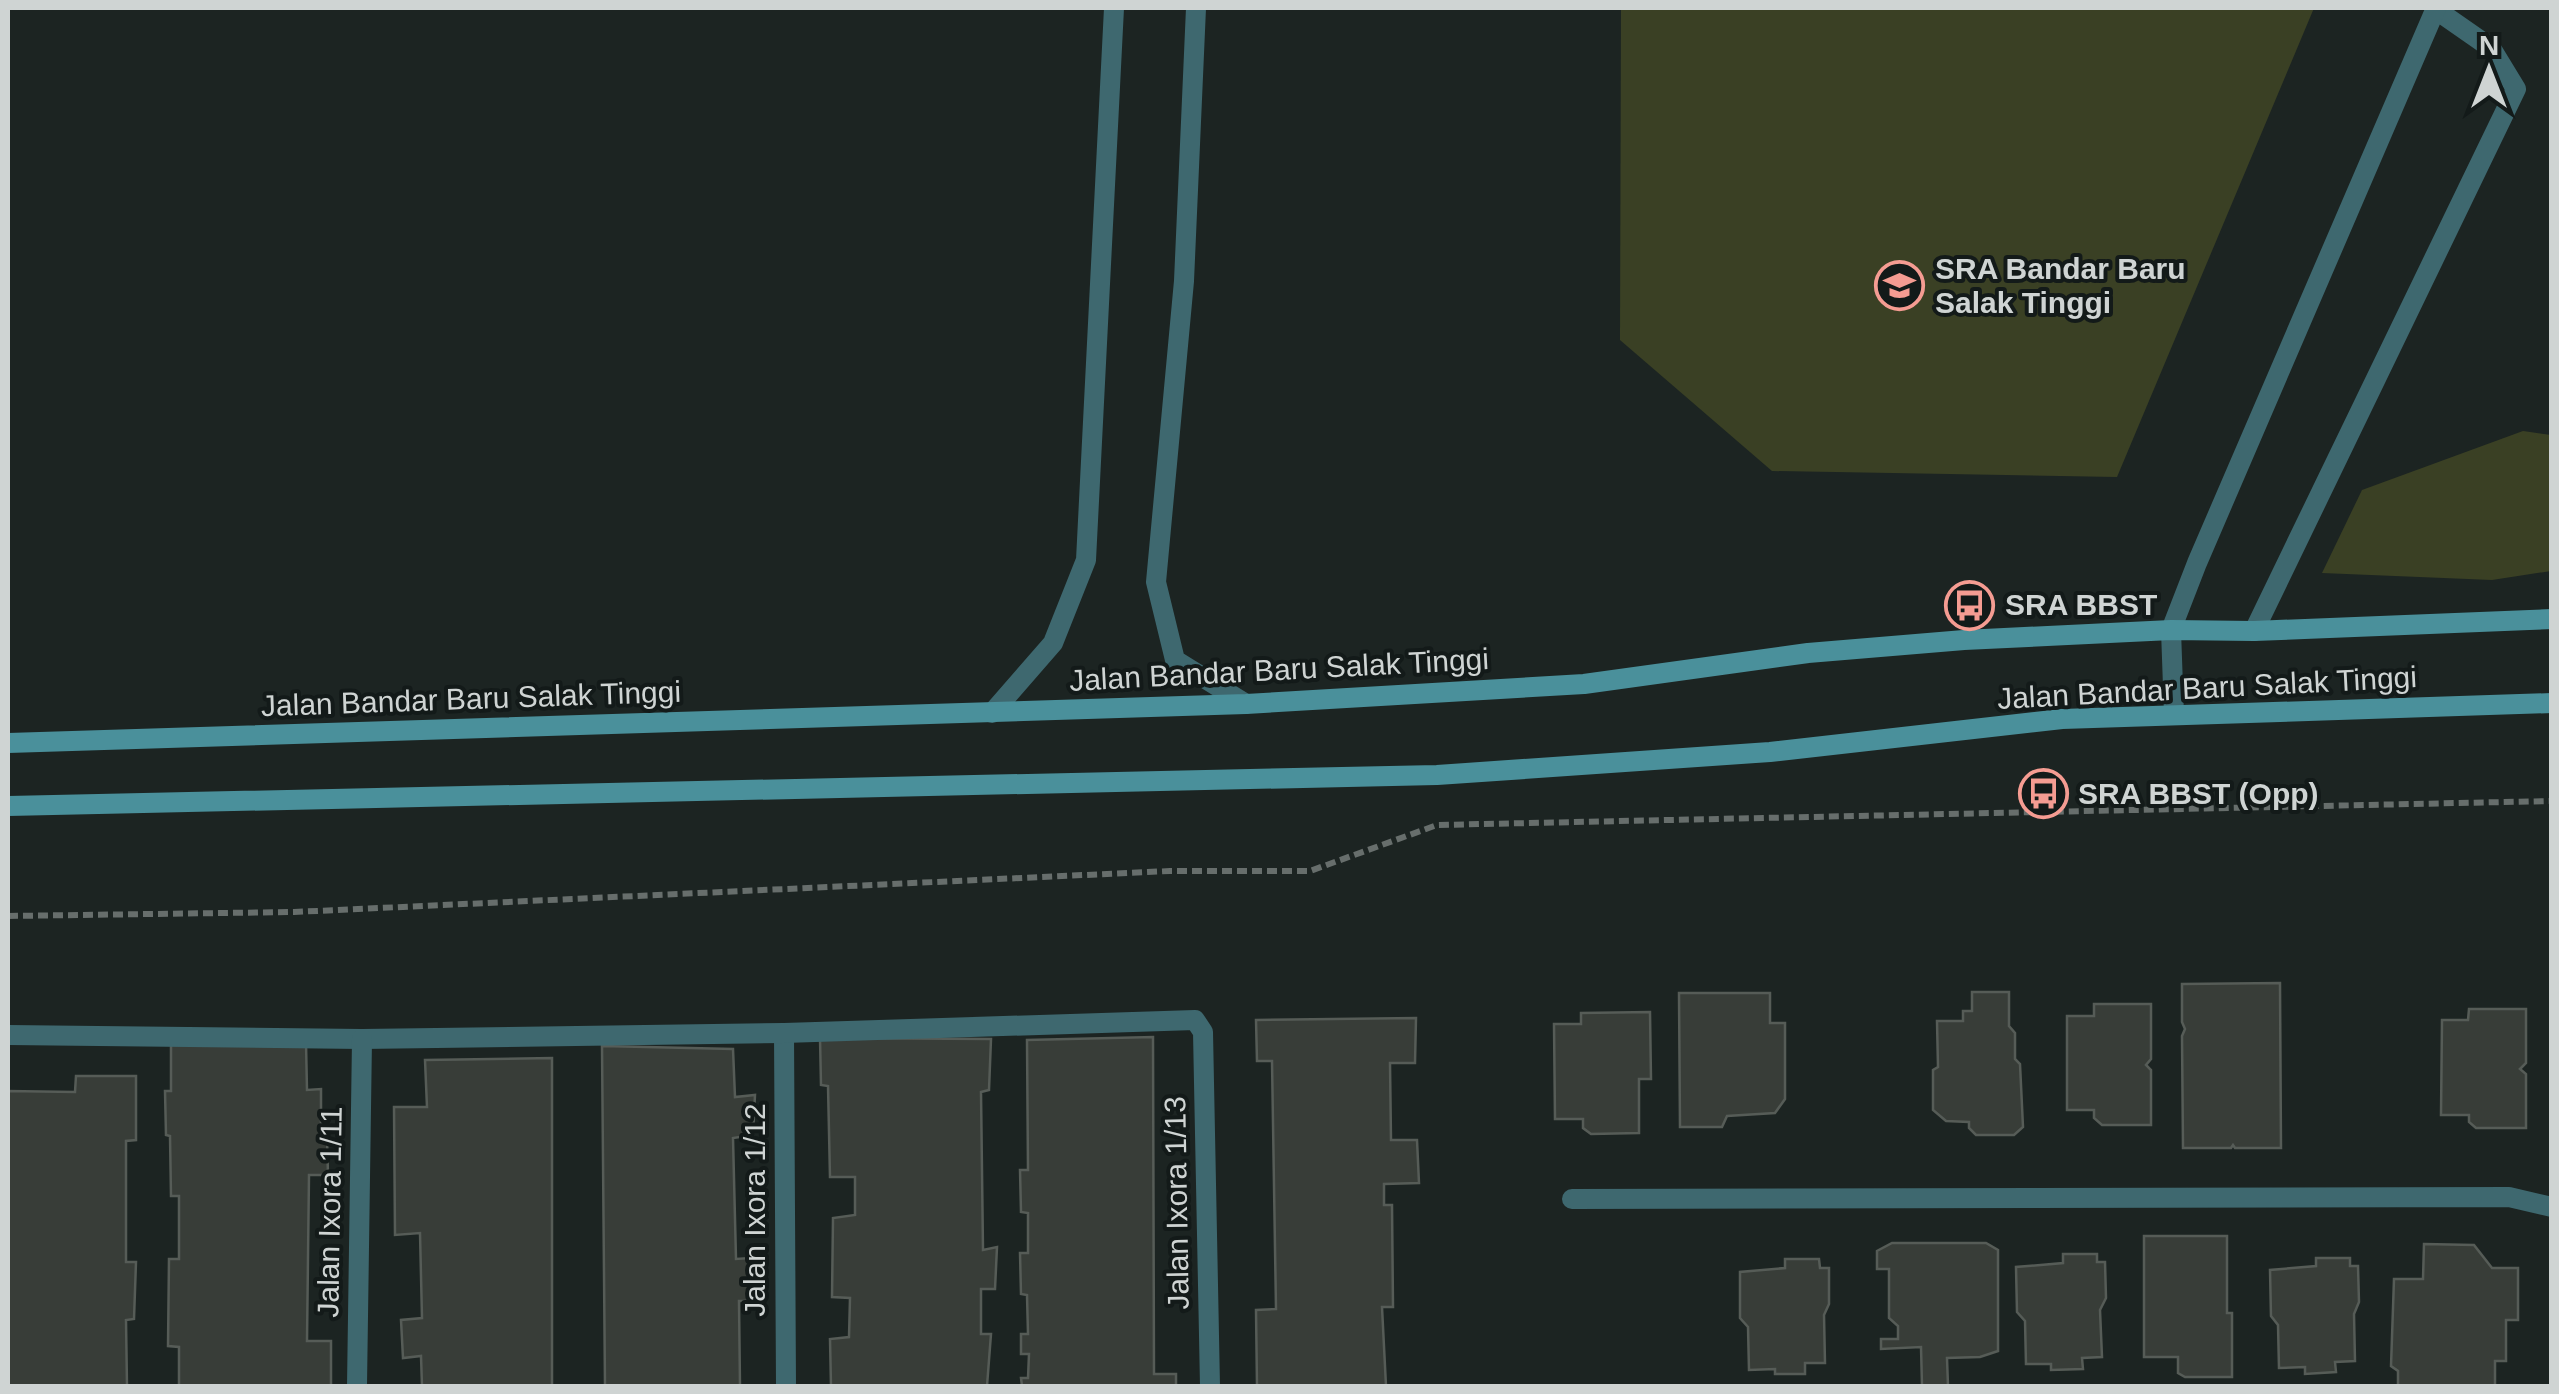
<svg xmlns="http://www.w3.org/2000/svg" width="2559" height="1394" font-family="Arial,sans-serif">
	<rect width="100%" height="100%" fill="#1c2422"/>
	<g fill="#3a4024">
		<path d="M1621 8H2314L2117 477 1772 471 1620 340Z"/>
		<path d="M2523 431 2551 435V571L2492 580 2322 573 2362 490Z"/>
	</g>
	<g fill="#383d38" stroke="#565c57" stroke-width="2.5">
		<path d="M2280 983 2281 1148H2235L2233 1145 2231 1148H2183L2182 1036 2185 1029 2182 1022V984Z"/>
		<path d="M1972 992H2009V1026L2015 1033V1059L2020 1064 2023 1127 2014 1135H1976L1969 1128V1122L1946 1121 1933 1110V1070L1938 1067 1937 1021H1963V1011H1972Z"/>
		<path d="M1679 993H1770V1023H1785V1099L1775 1113 1727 1116 1722 1127H1680Z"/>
		<path d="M2094 1004H2151V1059L2146 1065 2151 1070V1125H2102L2094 1118V1110H2067V1016H2094Z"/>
		<path d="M2469 1009H2526V1063L2520 1069 2526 1074V1128H2476L2469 1122V1115H2441L2442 1020H2468Z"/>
		<path d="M1650 1012 1651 1079H1639V1133L1591 1134 1583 1128V1119H1555L1554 1024H1581V1013Z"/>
		<path d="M1416 1018 1415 1063H1390L1391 1140H1417L1419 1183 1384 1184V1205H1392L1393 1307H1382L1386 1386H1257L1256 1310 1276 1309 1272 1061H1257L1256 1020Z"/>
		<path d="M1153 1037 1154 1374H1176V1386H1022L1021 1378H1028L1029 1354H1021V1334H1028L1027 1295 1021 1294 1020 1253H1028V1213L1021 1212 1020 1170H1028L1027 1040Z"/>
		<path d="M820 1038 991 1039 989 1090 981 1092 983 1250 997 1247 995 1289H981V1334H991L987 1386H831L830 1339 849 1337 850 1298 832 1297 833 1218 855 1215V1177H830L828 1086 821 1085Z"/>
		<path d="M171 1043H306L307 1090 321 1089V1138H327L328 1175H309L307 1341H331V1386H179V1347L168 1346 169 1259H179V1196H171L170 1136 166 1135 165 1091H171Z"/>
		<path d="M602 1046 733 1049 735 1097 755 1095 753 1135 733 1138 736 1259 750 1258 751 1301H739L740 1386H605Z"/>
		<path d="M552 1058V1386H422L421 1356 403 1358 401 1320 422 1318 420 1233 395 1235 394 1107H427L425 1060Z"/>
		<path d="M76 1076H136V1140L126 1141V1262H136L134 1319 126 1320 127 1386H8V1091L75 1092Z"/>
		<path d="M2144 1236H2227V1313H2232V1377H2185L2178 1373V1357H2144Z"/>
		<path d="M1892 1243H1986L1998 1250V1351L1980 1357 1947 1358 1948 1386H1922L1921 1347 1881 1349V1339H1898V1326L1889 1318V1269H1877V1251Z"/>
		<path d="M2424 1244 2474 1245 2492 1268H2518V1320H2506V1361H2495V1386H2398V1371L2391 1366 2394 1279H2423Z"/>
		<path d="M2063 1254H2097V1262H2105L2106 1298 2100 1310 2102 1357 2082 1358 2083 1369 2051 1370V1364H2026L2025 1321 2017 1312 2016 1267 2063 1263Z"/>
		<path d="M2316 1258H2350V1266H2358L2359 1302 2354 1314 2355 1361 2335 1362 2336 1372 2305 1374V1367L2279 1368 2278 1325 2271 1316 2270 1270 2316 1266Z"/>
		<path d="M1785 1259H1819L1820 1268H1829V1304L1824 1315 1825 1363H1805V1374H1775V1369L1749 1370 1748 1327 1740 1318V1272L1785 1268Z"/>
	</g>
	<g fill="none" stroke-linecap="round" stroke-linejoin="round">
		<path stroke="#676e6c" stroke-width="6" stroke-dasharray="10 5" stroke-linecap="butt" d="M8 916 294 912 1170 871H1310L1437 825 2552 801"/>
		<g stroke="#3e686f" stroke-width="20">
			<path d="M1196 8 1184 281 1156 582 1175 660 1246 704"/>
			<path d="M2254 631 2516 89 2491 48 2435 9"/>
			<path d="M992 713 1053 643 1086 560 1114 8"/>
		</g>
		<g stroke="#3e686f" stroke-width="20">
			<path d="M2174 715 2171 630 2197 563 2436 8"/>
			<path d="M784 1033 786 1386"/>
			<path d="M8 1035 362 1039 784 1033 1195 1020 1203 1032 1210 1386"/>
			<path d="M1572 1199 2509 1197 2552 1207"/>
			<path d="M357 1386 362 1039"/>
		</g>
		<g stroke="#4a909b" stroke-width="20">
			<path d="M8 743 1246 704 1584 684 1808 653 1964 640 2171 630 2254 631 2552 619"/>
			<path d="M8 806 1437 775 1770 752 2062 719 2552 703"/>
		</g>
	</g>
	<defs>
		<symbol id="school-ring" viewBox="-11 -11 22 22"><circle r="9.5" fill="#131a19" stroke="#f59c92" stroke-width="1.5"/><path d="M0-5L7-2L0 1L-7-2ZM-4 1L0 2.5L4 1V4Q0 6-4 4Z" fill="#f59c92"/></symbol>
		<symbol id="bus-ring" viewBox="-11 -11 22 22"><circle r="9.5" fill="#131a19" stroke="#f59c92" stroke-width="1.5"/><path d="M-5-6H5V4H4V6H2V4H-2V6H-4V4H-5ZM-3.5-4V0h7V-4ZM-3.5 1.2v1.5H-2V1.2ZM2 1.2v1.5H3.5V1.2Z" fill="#f59c92"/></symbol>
	</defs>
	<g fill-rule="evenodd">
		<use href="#school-ring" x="1872" y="258" width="55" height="55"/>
		<use href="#bus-ring" x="1942" y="578" width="55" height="55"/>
		<use href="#bus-ring" x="2016" y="766" width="55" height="55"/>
	</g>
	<g text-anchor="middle" stroke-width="8" stroke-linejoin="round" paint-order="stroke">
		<g font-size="30" font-weight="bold" fill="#cfd4d3" stroke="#131a19" text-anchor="start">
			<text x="1935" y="279">SRA Bandar Baru<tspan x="1935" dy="34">Salak Tinggi</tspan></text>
			<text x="2005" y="615">SRA BBST</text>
			<text x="2078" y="804">SRA BBST (Opp)</text>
		</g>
		<g font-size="30" fill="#cfd4d3" stroke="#131a19">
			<text transform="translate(1279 670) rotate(-3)" y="10">Jalan Bandar Baru Salak Tinggi</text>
			<text transform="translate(2207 688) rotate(-3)" y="10">Jalan Bandar Baru Salak Tinggi</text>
			<text transform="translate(471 699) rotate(-2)" y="10">Jalan Bandar Baru Salak Tinggi</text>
			<text transform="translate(1177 1203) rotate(-91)" y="10">Jalan Ixora 1/13</text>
			<text transform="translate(755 1210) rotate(-90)" y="10">Jalan Ixora 1/12</text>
			<text transform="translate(330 1212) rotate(-89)" y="10">Jalan Ixora 1/11</text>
		</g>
	</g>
	<rect width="2559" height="1394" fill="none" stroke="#cfd4d3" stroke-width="20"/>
	<g transform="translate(2489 70)" stroke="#131a19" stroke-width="8" paint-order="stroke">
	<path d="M0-8L18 38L0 25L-18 38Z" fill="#cfd4d3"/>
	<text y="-15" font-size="28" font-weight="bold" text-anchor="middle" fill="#cfd4d3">N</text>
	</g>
</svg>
